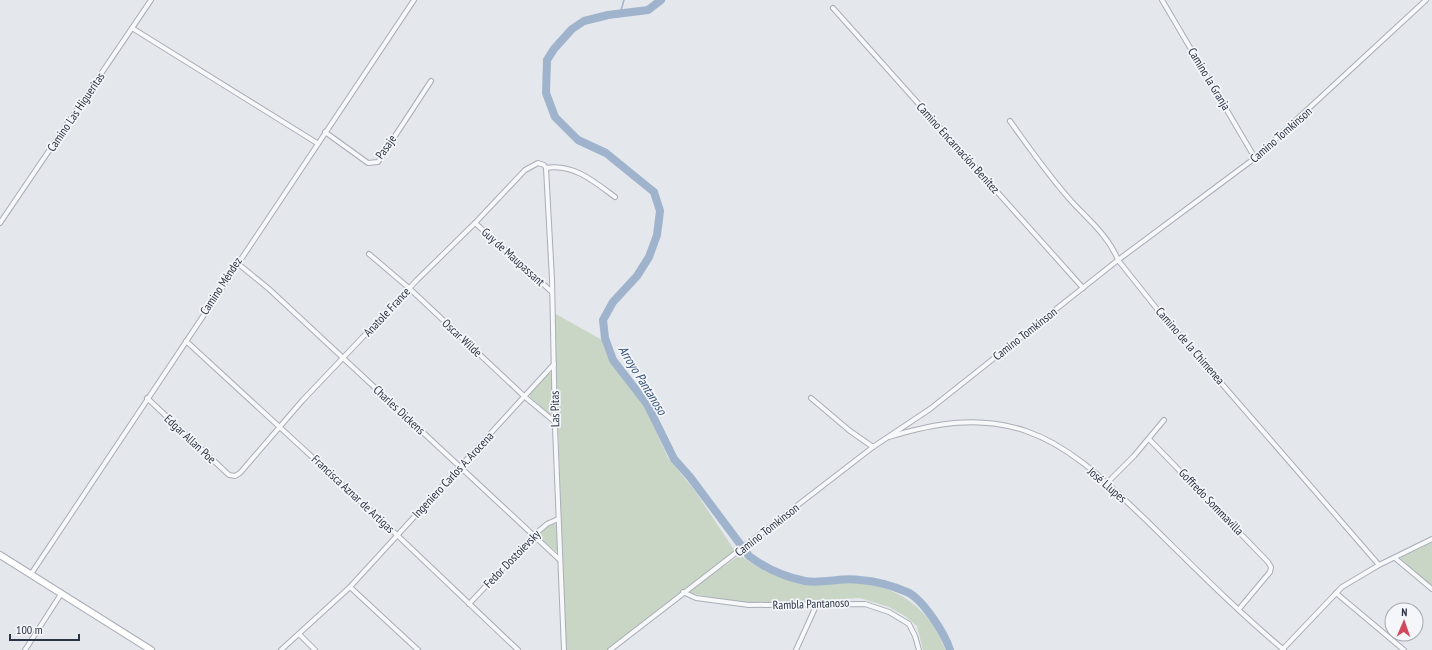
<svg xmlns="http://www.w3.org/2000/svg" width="1432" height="650" font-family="'PT Sans Narrow',sans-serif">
	<rect width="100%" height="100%" fill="#e4e7ec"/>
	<g fill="#c9d6c5">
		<path d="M554 313 602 340 614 362 628 378 645 407 668 458 695 491 735 551 608 650H566Z"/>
		<path d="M548 373 552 374 553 417 530 397V392Z"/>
		<path d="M552 523 558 526V553L538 536V534Z"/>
		<path d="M1432 540V586L1401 559V556Z"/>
		<path d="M740 555C755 567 778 579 798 582 816 586 834 582 853 582 894 583 933 610 945 650H923L917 626 905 616 889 607 860 598 759 603H744L689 593 691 589Z"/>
	</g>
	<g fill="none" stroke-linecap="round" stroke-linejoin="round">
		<path stroke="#9fb4cc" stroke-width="1.5" d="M620 14 624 0"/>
		<path stroke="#9fb4cc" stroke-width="8" d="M661 0 648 10 608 15 584 21 572 29 554 49 547 60 546 93 555 117 578 140 606 153 654 192 660 211 657 235 649 257 637 276 613 302 603 320 605 338 613 360 647 404 674 459 690 477 749 556C765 568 785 577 805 581 823 584 842 577 860 580 875 581 893 586 907 592 923 599 945 634 950 650"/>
		<defs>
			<g id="street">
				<path d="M1162 0 1255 158"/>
				<path d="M833 8 1083 288"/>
				<path d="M132 28 317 143"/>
				<path d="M1010 121C1030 149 1050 178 1073 203 1090 221 1109 237 1118 260L1157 309 1379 565"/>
				<path d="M325 132 368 163 378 162 431 81"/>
				<path d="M546 168 552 279 555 427 564 650"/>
				<path d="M546 168C573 163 595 182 615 197"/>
				<path d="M0 223 151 0"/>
				<path d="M475 223 552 292"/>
				<path d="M369 254 409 288 525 397 555 422"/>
				<path d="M236 262 269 289 560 560"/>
				<path d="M186 341 397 535 518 650"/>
				<path d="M147 398 229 475 235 476 240 473 302 401 417 280 475 223 525 170 538 163 544 165 546 168"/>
				<path d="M811 398 850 431 873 447"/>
				<path d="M889 437C935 423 979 415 1026 431 1073 447 1109 485 1145 519 1190 563 1235 609 1284 650"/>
				<path d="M1149 439 1268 562 1271 567 1270 572 1239 609"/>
				<path d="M1107 483 1134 456 1164 420"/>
				<path d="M1395 558 1432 589"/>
				<path d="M31 574C157 382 285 191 414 0"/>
				<path d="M350 587 418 650"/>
				<path d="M683 592 696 598 749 605 865 604 889 612 909 624 915 636 919 650"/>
				<path d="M1336 593 1404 650"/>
				<path d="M469 604 534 535 547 524 558 519"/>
				<path d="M299 634 315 650"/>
				<path d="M25 650 61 594"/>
				<path d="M281 650 350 587 554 364"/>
				<path d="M610 650 873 447 930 409 1118 260 1255 158 1426 0"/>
				<path d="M796 650 816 606"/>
				<path d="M1282 650 1342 587 1379 565 1432 539"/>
			</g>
			<path id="secondary" d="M0 555 151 650"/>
		</defs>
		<use href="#street" stroke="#a9aeb7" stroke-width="6"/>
		<use href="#secondary" stroke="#a9aeb7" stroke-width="8"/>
		<use href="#street" stroke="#f7f8fa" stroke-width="4"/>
		<use href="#secondary" stroke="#fff" stroke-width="6"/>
	</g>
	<g text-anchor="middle" stroke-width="3.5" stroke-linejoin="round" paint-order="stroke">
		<g font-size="12" fill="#2b3445" stroke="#f4f6f9">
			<text transform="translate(1209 79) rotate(59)" y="4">Camino la Granja</text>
			<text transform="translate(76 112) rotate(-56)" y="4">Camino Las Higueritas</text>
			<text transform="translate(1281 135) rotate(-41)" y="4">Camino Tomkinson</text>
			<text transform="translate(386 147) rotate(-55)" y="4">Pasaje</text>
			<text transform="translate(958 148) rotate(48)" y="4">Camino Encarnación Benítez</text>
			<text transform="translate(513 257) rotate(42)" y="4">Guy de Maupassant</text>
			<text transform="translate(221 286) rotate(-57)" y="4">Camino Méndez</text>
			<text transform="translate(387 312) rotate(-47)" y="4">Anatole France</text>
			<text transform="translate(1025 334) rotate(-38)" y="4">Camino Tomkinson</text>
			<text transform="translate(462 338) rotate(43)" y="4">Oscar Wilde</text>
			<text transform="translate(1190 346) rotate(49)" y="4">Camino de la Chimenea</text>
			<text transform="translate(555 409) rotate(-91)" y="4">Las Pitas</text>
			<text transform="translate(399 410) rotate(43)" y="4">Charles Dickens</text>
			<text transform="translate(190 439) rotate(43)" y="4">Edgar Allan Poe</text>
			<text transform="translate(453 475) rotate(-47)" y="4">Ingeniero Carlos A. Arocena</text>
			<text transform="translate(1107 485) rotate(41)" y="4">José Llupes</text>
			<text transform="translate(353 494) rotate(43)" y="4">Francisca Aznar de Artigas</text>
			<text transform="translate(1211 502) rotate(46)" y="4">Goffredo Sommavilla</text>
			<text transform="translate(767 530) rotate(-38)" y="4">Camino Tomkinson</text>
			<text transform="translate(512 559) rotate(-46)" y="4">Fedor Dostoievsky</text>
			<text transform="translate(811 604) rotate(-2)" y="4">Rambla Pantanoso</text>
		</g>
		<g font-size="13" font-style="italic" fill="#34527a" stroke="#f4f6f9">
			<text transform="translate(643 380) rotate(58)" y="5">Arroyo Pantanoso</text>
		</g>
	</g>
	<g transform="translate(1404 622) rotate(2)"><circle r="19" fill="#f4f6f9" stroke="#a4a8b1"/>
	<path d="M0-3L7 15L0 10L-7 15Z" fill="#d1495b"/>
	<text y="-6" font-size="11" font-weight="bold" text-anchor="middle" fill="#2b3445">N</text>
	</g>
	<path d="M10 634v6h69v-6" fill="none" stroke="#2b3445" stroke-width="2"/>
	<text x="16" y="634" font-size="12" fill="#2b3445" stroke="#f4f6f9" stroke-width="3" paint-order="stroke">100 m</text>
</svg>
